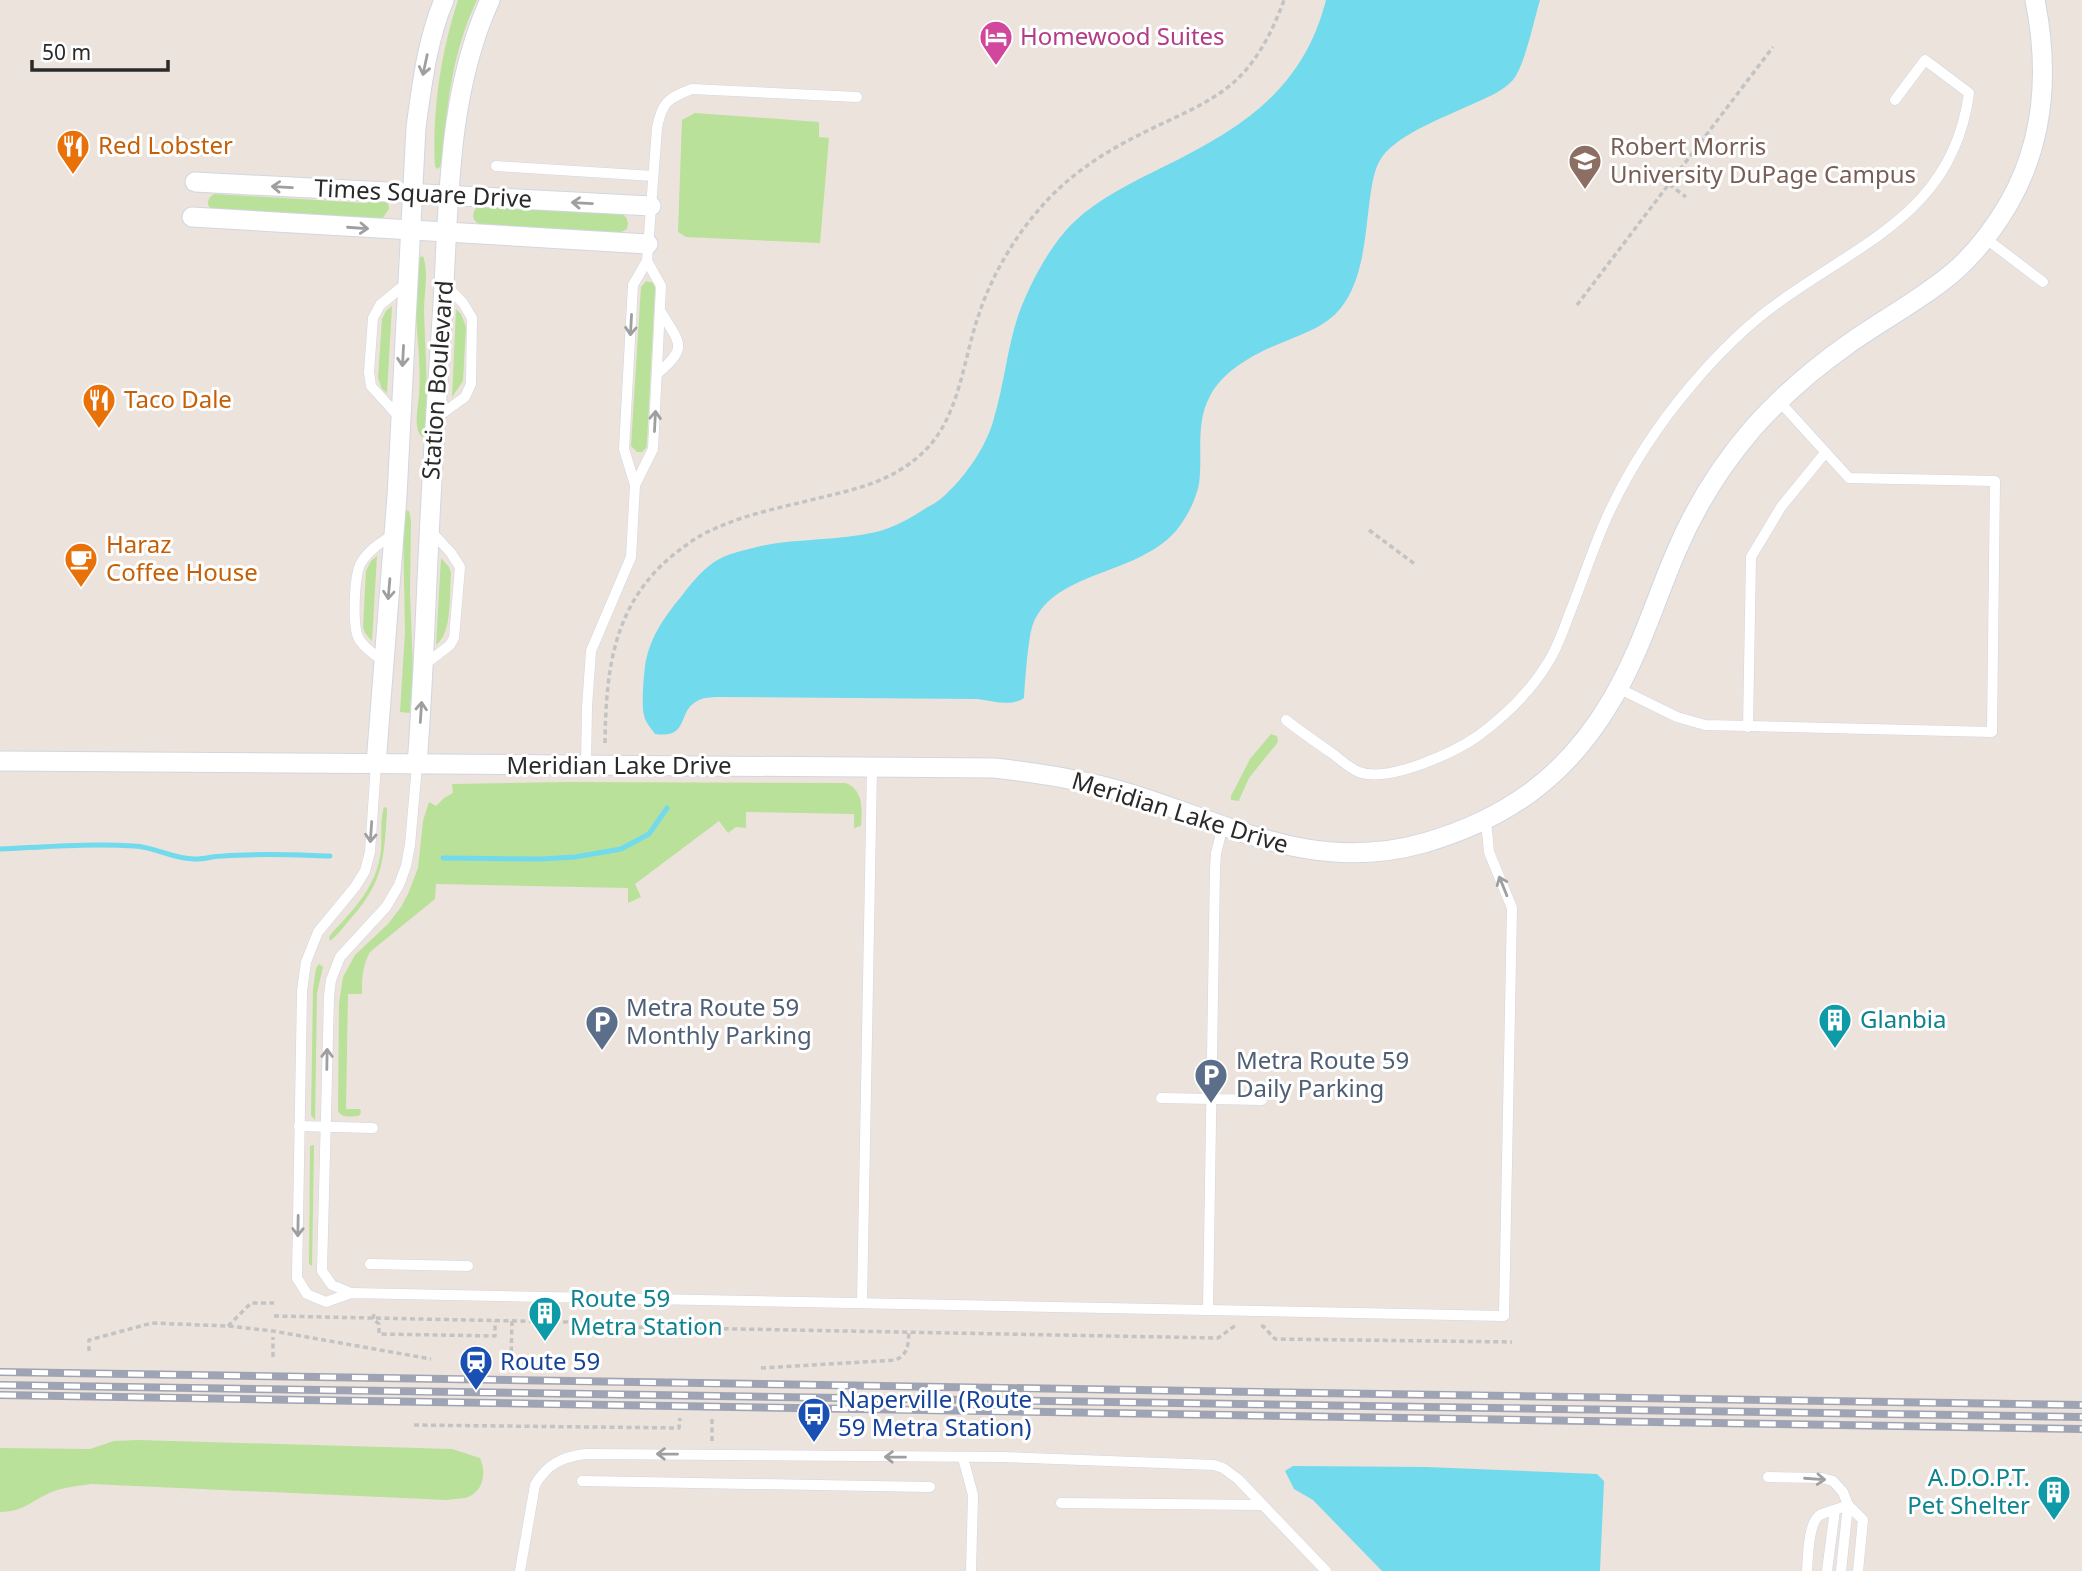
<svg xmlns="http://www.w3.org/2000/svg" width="2082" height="1571" font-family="'Noto Sans',sans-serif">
	<rect width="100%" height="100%" fill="#ece3dc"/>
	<g fill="#bae199">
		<path d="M458 0H477C453 50 447 102 443 156L441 166 437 169 435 166C432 111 441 52 458 0Z"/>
		<path d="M695 113 819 122V137L829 138 820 243 686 237 678 232 682 120Z"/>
		<path d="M214 194 366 203 383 199 388 202 389 209 382 219 213 210C205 205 207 199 214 194Z"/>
		<path d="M477 206 620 213 626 217 628 223 627 229 619 233 481 225C472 221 471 215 477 206Z"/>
		<path d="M423 256C429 273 424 293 424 310 425 352 429 394 425 436L422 437C413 428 418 408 419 395 423 350 409 303 419 258Z"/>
		<path d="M646 281 654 283 655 289 647 442 646 448 642 452H637L631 446 641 287Z"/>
		<path d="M392 306 387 393 382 389 378 378 382 319 386 311Z"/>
		<path d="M456 309 461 314 466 327 463 381 452 397Z"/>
		<path d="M405 510 409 511 411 520 410 592 413 670 410 713 400 712 405 632 403 519Z"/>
		<path d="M377 556 372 641 365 633 363 627 366 571 371 561Z"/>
		<path d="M441 558 449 567 451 573C449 593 453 633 436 645Z"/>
		<path d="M1271 734 1277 736 1278 742 1249 778 1240 798 1239 801 1231 800V796L1250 759Z"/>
		<path d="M568 782 846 783C864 791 862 809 861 826L854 828V814L746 812V828L736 827 728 833 719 821 635 884 641 897 628 903V888L436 884 435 899 370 952C362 966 362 979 362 994H348L346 1109H360L361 1112 359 1116C352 1116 342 1119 338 1111L339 1003 343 977 355 955 388 924 401 907 408 894 418 868 423 821 429 802 436 806 444 798 453 793 452 784Z"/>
		<path d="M384 807 387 808V812C384 857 384 881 352 917 345 925 338 935 330 941L329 937 332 933C355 908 377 886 381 850 382 836 380 820 384 807Z"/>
		<path d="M319 964 323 967 317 993 315 1120 311 1115 313 989 316 968Z"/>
		<path d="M314 1145V1146L312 1266 309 1264 310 1146Z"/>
		<path d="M138 1440 452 1449 480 1458C487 1474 483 1493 465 1498 459 1499 452 1499 447 1500L91 1484C78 1486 64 1487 52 1492 32 1500 24 1512 0 1512V1448L90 1449 114 1441Z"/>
	</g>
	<g fill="#71daec">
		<path d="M1326 0H1540C1534 20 1525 65 1513 80 1504 90 1489 97 1477 102 1450 115 1399 133 1382 157 1374 168 1372 185 1370 198 1365 234 1364 280 1340 309 1326 326 1305 333 1286 341 1258 352 1224 369 1210 396 1195 423 1203 455 1199 484 1196 499 1188 515 1179 527 1142 576 1055 569 1033 624 1028 637 1025 682 1024 698 1011 707 992 701 977 699L721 697C714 697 705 697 699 700 676 710 691 739 655 734 651 728 645 722 644 715 641 706 644 670 646 660 651 636 665 616 680 598 690 585 700 572 714 562 728 553 745 550 761 546 799 538 838 541 876 532 893 528 911 518 926 508 932 505 939 501 944 496 965 477 987 446 994 418 1004 385 1007 349 1018 316 1029 285 1050 245 1074 222 1099 198 1133 182 1163 167 1242 128 1303 90 1326 0Z"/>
		<path d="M1293 1466 1426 1467 1597 1474 1604 1481 1600 1571H1382L1313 1500 1294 1489 1285 1471Z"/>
	</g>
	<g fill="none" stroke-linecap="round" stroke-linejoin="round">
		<g stroke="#71daec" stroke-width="5">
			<path d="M0 849C44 847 90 843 134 846 156 847 175 860 196 859 205 859 214 856 223 856 259 853 295 855 330 856"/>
			<path d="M443 858 541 859 575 857 621 849 649 834 667 808"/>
		</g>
		<defs>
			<g id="lane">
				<path d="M496 166 653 176"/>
				<path d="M1985 238 2043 282"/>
				<path d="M657 374C689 347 680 344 661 312"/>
				<path d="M399 417 371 386 369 372 373 318 380 305 407 283"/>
				<path d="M436 418 465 397 471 384 472 318 463 303 445 284"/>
				<path d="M635 485 653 449 661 286 647 261"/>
				<path d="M383 662C376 655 364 648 359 639 352 627 354 575 361 563 368 550 382 542 394 534"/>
				<path d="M424 665 450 645 454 638 460 567 451 553 430 530"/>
				<path d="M1618 688 1677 717 1705 725 1992 732 1995 481 1849 478 1779 401"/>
				<path d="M1286 720C1301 732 1317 743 1333 754 1341 760 1350 769 1359 772 1389 783 1453 753 1478 736 1505 716 1530 692 1547 664 1557 649 1563 631 1569 615 1582 583 1593 548 1607 517 1628 471 1657 426 1690 387 1715 357 1749 323 1782 300 1866 240 1954 209 1969 93L1925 60 1895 100"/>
				<path d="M1748 727 1751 557 1781 507 1825 453"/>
				<path d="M376 764 370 852 365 871 355 887 318 932 306 962 302 991 297 1278 307 1294 326 1302 351 1293 1504 1316 1512 908 1489 852 1486 821"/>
				<path d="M586 765 587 707 591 651 631 557 635 485 624 449 633 285 647 261 657 128C662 102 668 98 692 89L857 97"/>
				<path d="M1161 1098 1262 1100"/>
				<path d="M299 1126 373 1128"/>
				<path d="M370 1264 468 1266"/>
				<path d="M351 1293 332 1285 322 1271 329 996 331 980 340 957 386 907 399 885 406 866 410 845 417 765"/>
				<path d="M862 1303 872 768"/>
				<path d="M1208 1310 1215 869 1216 853 1223 826"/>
				<path d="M963 1458 973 1495 971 1571"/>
				<path d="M1768 1477 1822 1478 1833 1481 1843 1492 1848 1505 1863 1520 1858 1571"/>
				<path d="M582 1481 930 1487"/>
				<path d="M1061 1503 1261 1505"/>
				<path d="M520 1571 535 1485C547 1464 562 1457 585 1454L1002 1457 1214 1465 1223 1468 1238 1479 1326 1571"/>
				<path d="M1807 1571C1808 1558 1808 1522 1820 1515 1828 1511 1839 1509 1848 1505"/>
				<path d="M1827 1571 1835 1510"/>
				<path d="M1841 1571 1848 1505"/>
			</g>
			<g id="street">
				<path d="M195 182 651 206"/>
				<path d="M192 217 648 244"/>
				<path d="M0 761 994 768C1040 773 1086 780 1131 794 1232 825 1313 874 1424 843 1507 819 1567 776 1611 701 1639 655 1655 601 1676 552 1695 507 1722 464 1754 427 1782 396 1813 369 1847 345 1882 320 1924 298 1956 270 1976 252 1995 227 2009 203 2045 140 2049 70 2035 0"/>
				<path d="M376 764 397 496 416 127C422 85 427 40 444 0"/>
				<path d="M417 765C424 676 426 588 431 499 434 434 439 368 443 303 449 201 447 94 490 0"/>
			</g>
		</defs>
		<use href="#lane" stroke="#d1d6e2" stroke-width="11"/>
		<use href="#street" stroke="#d1d6e2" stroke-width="21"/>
		<g stroke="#c3c3c3" stroke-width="3.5" stroke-dasharray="5 3.5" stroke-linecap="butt">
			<path d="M1642 164 1686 197"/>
			<path d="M1577 305 1773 47"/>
			<path d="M1369 530 1416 565"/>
			<path d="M605 743C606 669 613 605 673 555 686 545 699 535 714 529 742 516 773 509 803 502 845 491 884 486 918 457 960 422 962 362 979 314 992 275 1015 236 1042 206 1070 174 1106 151 1143 133 1174 117 1206 106 1233 83 1258 61 1273 30 1284 0"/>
			<path d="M374 1314 373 1319 379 1324V1334L495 1336V1321"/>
			<path d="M274 1316 567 1322 578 1326 1218 1338 1236 1325"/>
			<path d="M228 1326 251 1303H274"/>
			<path d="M1261 1326H1263L1275 1339 1512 1342"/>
			<path d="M89 1351V1340L152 1323 228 1326 273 1331 431 1359"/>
			<path d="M273 1357V1337"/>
			<path d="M511 1360 512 1321"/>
			<path d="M761 1368 896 1360C909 1353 908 1344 909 1331"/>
			<path d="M414 1425 679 1428 680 1418"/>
			<path d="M712 1441V1419"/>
		</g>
		<use href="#lane" stroke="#fff" stroke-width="10"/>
		<use href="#street" stroke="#fff" stroke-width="19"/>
		<defs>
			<g id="rail">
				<path d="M0 1372 2082 1405"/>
				<path d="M0 1385 2082 1417"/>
				<path d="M0 1395 2082 1429"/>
			</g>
		</defs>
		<use href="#rail" stroke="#9fa4b4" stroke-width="8"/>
		<use href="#rail" stroke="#fff" stroke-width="5" stroke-dasharray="16" stroke-linecap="butt"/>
	</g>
	<defs><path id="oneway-shaft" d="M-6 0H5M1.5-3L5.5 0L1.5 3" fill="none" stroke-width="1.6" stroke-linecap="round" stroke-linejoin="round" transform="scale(1.75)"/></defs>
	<g stroke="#9f9f9f">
		<use href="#oneway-shaft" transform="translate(425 65) rotate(102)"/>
		<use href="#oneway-shaft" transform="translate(282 187) rotate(-177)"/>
		<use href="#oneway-shaft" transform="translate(582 203) rotate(-177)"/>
		<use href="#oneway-shaft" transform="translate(358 228) rotate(4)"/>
		<use href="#oneway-shaft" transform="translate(631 325) rotate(93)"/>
		<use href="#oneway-shaft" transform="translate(403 356) rotate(93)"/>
		<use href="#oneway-shaft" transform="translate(655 421) rotate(-87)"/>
		<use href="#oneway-shaft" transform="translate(389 589) rotate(95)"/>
		<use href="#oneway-shaft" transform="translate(421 712) rotate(-86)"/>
		<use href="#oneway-shaft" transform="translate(371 832) rotate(94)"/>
		<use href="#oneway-shaft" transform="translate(1503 886) rotate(-112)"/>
		<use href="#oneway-shaft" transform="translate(327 1059) rotate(-89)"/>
		<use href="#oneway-shaft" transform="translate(298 1226) rotate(91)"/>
		<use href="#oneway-shaft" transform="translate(667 1454) rotate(-179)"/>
		<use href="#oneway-shaft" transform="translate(895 1457) rotate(-179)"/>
		<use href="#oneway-shaft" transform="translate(1815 1479) rotate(4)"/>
	</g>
	<defs>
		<symbol id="hotel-pin" viewBox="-11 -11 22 30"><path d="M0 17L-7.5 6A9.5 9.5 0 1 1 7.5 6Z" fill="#d1479c" stroke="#fff"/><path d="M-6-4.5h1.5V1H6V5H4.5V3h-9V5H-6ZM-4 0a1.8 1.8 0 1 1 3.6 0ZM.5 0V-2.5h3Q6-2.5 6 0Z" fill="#fff"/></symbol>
		<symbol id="restaurant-pin" viewBox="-11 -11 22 30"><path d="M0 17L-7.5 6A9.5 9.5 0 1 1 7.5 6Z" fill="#e8710a" stroke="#fff"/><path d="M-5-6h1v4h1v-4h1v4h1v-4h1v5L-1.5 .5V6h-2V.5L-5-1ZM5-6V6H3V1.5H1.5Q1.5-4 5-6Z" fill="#fff"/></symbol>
		<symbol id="university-pin" viewBox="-11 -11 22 30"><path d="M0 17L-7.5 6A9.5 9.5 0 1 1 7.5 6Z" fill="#8d6e63" stroke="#fff"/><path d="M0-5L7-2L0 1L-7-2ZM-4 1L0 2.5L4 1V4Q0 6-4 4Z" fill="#fff"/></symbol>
		<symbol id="cafe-pin" viewBox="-11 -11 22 30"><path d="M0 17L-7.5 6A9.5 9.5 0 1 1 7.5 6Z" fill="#e8710a" stroke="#fff"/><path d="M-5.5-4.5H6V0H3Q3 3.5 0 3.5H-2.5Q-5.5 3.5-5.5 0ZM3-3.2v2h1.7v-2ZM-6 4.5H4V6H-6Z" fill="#fff"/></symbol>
		<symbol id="building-pin" viewBox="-11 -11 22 30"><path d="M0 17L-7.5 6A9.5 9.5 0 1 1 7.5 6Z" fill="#0f9aa8" stroke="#fff"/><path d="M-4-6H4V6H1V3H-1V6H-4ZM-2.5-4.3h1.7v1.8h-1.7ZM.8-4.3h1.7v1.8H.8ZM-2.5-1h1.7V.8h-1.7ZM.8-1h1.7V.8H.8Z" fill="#fff"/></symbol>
		<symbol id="parking-pin" viewBox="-11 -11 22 30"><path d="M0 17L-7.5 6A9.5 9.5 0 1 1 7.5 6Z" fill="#5c6f8a" stroke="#fff"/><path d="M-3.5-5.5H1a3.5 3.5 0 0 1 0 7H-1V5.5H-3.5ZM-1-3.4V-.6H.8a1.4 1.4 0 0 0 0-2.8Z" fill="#fff"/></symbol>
		<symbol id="station-pin" viewBox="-11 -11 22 30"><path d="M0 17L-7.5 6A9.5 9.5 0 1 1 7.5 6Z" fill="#1a4fb4" stroke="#fff"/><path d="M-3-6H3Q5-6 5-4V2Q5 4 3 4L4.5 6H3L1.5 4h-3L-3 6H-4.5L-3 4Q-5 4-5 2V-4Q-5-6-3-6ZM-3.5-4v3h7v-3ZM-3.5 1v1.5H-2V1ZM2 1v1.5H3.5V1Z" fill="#fff"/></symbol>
		<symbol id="bus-pin" viewBox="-11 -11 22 30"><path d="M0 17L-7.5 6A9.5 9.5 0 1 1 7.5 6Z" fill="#1a4fb4" stroke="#fff"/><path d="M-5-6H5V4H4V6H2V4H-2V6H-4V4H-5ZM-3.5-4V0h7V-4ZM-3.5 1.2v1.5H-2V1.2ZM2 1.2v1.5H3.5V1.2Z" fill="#fff"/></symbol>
	</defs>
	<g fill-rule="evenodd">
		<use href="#hotel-pin" x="977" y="18" width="38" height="52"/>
		<use href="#restaurant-pin" x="54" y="127" width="38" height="52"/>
		<use href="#university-pin" x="1566" y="142" width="38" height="52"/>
		<use href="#restaurant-pin" x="80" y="381" width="38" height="52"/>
		<use href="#cafe-pin" x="62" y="540" width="38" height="52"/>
		<use href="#building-pin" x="1816" y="1001" width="38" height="52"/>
		<use href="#parking-pin" x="583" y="1003" width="38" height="52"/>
		<use href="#parking-pin" x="1192" y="1056" width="38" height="52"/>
		<use href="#building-pin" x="526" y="1294" width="38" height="52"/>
		<use href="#station-pin" x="457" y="1343" width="38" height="52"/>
		<use href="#bus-pin" x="795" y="1395" width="38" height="52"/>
		<use href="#building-pin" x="2035" y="1473" width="38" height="52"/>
	</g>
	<g text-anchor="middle" stroke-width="6" stroke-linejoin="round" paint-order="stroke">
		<g font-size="24" fill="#b23c85" stroke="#fff" text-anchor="start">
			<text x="1020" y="45">Homewood Suites</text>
		</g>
		<g font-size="24" fill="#c56008" stroke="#fff" text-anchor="start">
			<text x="98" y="154">Red Lobster</text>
			<text x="124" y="408">Taco Dale</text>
			<text x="106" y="553">Haraz<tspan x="106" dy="28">Coffee House</tspan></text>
		</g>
		<g font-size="24" fill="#785e54" stroke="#fff" text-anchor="start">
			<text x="1610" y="155">Robert Morris<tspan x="1610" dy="28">University DuPage Campus</tspan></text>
		</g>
		<g font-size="24" fill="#2a2a2a" stroke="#fff">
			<text transform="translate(423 194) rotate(3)" y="8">Times Square Drive</text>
			<text transform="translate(438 380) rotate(-86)" y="8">Station Boulevard</text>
			<text x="619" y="774">Meridian Lake Drive</text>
			<text transform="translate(1180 813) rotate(17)" y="8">Meridian Lake Drive</text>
		</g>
		<g font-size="24" fill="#4e5e75" stroke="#fff" text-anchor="start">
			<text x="626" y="1016">Metra Route 59<tspan x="626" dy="28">Monthly Parking</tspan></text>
			<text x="1236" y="1069">Metra Route 59<tspan x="1236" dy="28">Daily Parking</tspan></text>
		</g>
		<g font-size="24" fill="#0d838f" stroke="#fff" text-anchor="start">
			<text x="1860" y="1028">Glanbia</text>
			<text x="570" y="1307">Route 59<tspan x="570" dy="28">Metra Station</tspan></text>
			<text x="2030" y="1486" text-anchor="end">A.D.O.P.T.<tspan x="2030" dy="28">Pet Shelter</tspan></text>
		</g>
		<g font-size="24" fill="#164399" stroke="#fff" text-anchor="start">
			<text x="500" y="1370">Route 59</text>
			<text x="838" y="1408">Naperville (Route<tspan x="838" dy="28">59 Metra Station)</tspan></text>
		</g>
	</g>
	<path d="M32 60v10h136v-10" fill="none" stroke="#2a2a2a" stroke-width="3.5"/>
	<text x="42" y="60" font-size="21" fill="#2a2a2a" stroke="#ffffff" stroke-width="5" paint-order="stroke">50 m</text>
</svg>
